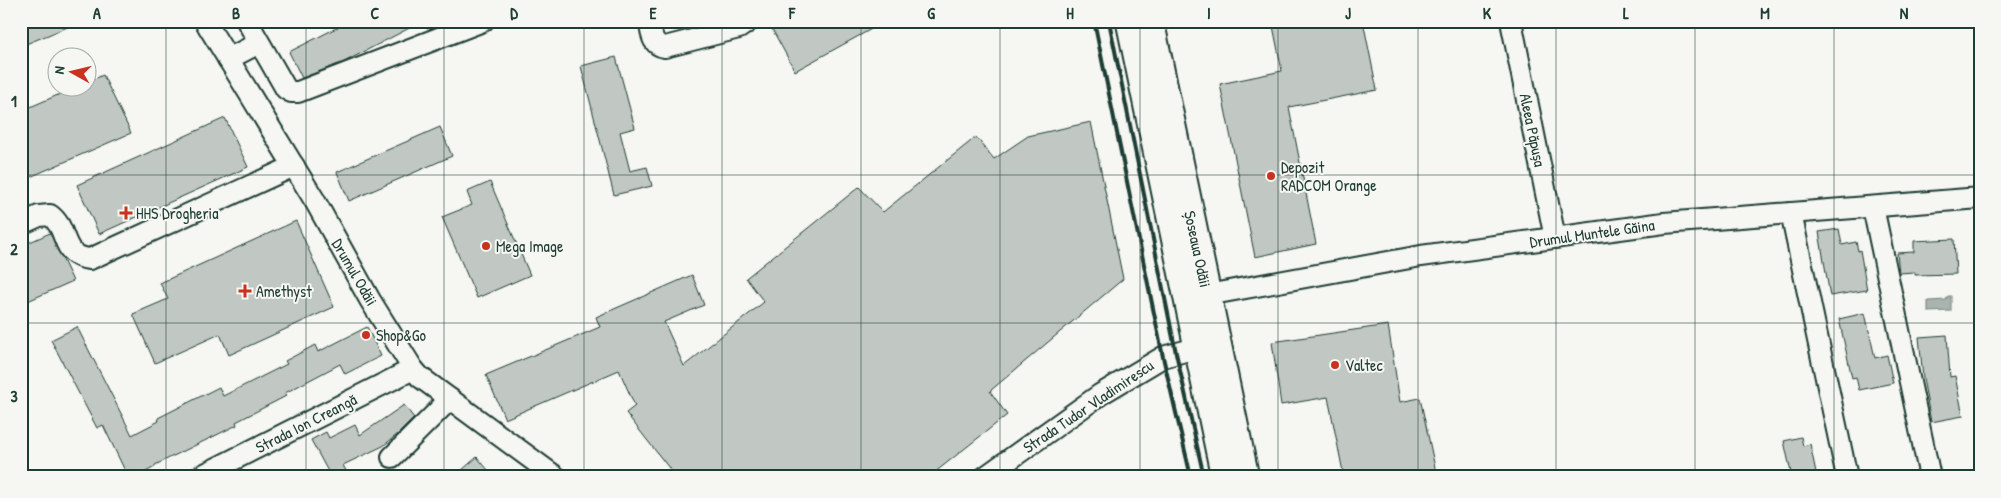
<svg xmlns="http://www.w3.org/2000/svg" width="2001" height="498" font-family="'Patrick Hand',sans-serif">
	<rect width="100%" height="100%" fill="#f6f6f2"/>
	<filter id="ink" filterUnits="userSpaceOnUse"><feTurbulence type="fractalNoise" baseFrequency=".02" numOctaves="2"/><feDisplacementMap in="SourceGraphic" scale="10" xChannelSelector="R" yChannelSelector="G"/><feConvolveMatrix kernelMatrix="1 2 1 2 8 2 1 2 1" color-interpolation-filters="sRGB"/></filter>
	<g filter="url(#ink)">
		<path fill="#aab3ae" stroke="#72847d" d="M1948 296H1951V311L1928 312V301L1946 300Z"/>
		<g fill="#c1c8c3" stroke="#1f3d34">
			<path d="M21 21H80V22L21 46Z"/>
			<path d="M350 21H423L344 62 302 78 289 52Z"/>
			<path d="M782 21H886L795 71 771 27Z"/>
			<path d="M1272 21H1363L1377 90 1289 107 1316 244 1255 257 1220 84 1282 71Z"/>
			<path d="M616 57 635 128 620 132 630 171 647 167 652 186 614 195 581 66Z"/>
			<path d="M103 75 131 133 21 181V111L74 88H88V82Z"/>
			<path d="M225 118 248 167 99 234 77 185Z"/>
			<path d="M1091 122 1123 279 990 391 1007 415 929 477H676L626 413 635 406 619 370 505 419 486 375 600 327 596 317 692 275 704 305 664 322 684 366 764 302 746 278 859 187 883 212 976 137 994 159 1028 136Z"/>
			<path d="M440 127 452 156 349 201 337 172Z"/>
			<path d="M490 182 530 275 477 298 442 217 472 205 467 192Z"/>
			<path d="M296 221 334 307 229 355 220 334 155 363 133 314 168 299 160 283Z"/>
			<path d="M1839 229 1842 245 1856 242 1858 251 1860 250 1867 290 1830 296 1819 232Z"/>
			<path d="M50 233 73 281 21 304V246Z"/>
			<path d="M1954 239 1956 274 1915 275V272L1899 273 1897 253 1914 252V241Z"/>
			<path d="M1865 313 1875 358 1887 355 1893 383 1859 390 1856 377 1852 378 1839 319Z"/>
			<path d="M1388 325 1400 402 1420 398 1437 477H1344L1328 397 1281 405 1272 342Z"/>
			<path d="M77 327 132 435 159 421 158 418 219 387 223 396 287 364 285 361 315 345 318 352 367 327 381 356 345 374 340 364 285 393 286 396 236 422 237 425 155 465V467L136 477H128L103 425 97 428 51 340Z"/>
			<path d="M1947 335 1950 377 1955 376 1963 416 1931 422 1923 378 1919 337Z"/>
			<path d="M404 405 414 418 398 434 383 446 343 465 349 477H331L311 440 326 432 329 438 355 425 360 435Z"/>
			<path d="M1801 437 1803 446 1810 444 1817 477H1792L1784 441Z"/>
			<path d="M477 457 494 477H454Z"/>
		</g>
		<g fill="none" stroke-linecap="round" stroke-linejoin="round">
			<defs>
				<g id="minor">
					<path d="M205 21 315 201 370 300 413 369 420 377 556 477"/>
					<path d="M247 21 286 89 291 92H298L483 21"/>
					<path d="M649 21C652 33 651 45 665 47L739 28 749 21"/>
					<path d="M1511 21 1555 238"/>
					<path d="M228 59 259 43"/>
					<path d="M1873 207 1930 477"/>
					<path d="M1791 213 1847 477"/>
					<path d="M21 224 39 216 50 215C70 230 59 256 90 259L294 166"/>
					<path d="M1207 295 1421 256 1664 223 1980 198"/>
					<path d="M392 457 450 399"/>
					<path d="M199 477 413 369"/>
					<path d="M985 477 1101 394 1163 357 1196 348"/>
				</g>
				<g id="major">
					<path d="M1129 21 1224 477"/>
					<path d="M1151 21 1246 477"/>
				</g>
			</defs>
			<use href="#minor" stroke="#1f3d34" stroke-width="24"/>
			<use href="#major" stroke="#1f3d34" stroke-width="29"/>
			<use href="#minor" stroke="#f6f6f2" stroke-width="20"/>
			<use href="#major" stroke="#f6f6f2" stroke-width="25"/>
			<g stroke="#1f3d34" stroke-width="4">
				<path d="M1094 21 1163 357 1191 477"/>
				<path d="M1109 21 1176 353 1204 477"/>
			</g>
		</g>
	</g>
	<path fill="none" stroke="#1f3d34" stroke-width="1" stroke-opacity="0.55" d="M166 21V477M306 21V477M444 21V477M584 21V477M722 21V477M861 21V477M1000 21V477M1140 21V477M1278 21V477M1418 21V477M1556 21V477M1695 21V477M1834 21V477M21 175H1980M21 323H1980"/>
	<g fill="#c8321e" stroke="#f6f6f2" stroke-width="2">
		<circle cx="1271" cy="176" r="5"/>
		<path d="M123.5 205.5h5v5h5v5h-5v5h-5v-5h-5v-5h5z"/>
		<circle cx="486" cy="246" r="5"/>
		<path d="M242.5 283.5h5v5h5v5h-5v5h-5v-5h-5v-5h5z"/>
		<circle cx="366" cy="335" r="5"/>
		<circle cx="1335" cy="365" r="5"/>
	</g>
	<g text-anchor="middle" stroke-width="4" stroke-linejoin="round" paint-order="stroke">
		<g font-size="16" fill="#1f3d34" stroke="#f6f6f2">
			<text transform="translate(1533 130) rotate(78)" y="6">Aleea Păpușa</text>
			<text transform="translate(1592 233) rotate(-8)" y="6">Drumul Muntele Găina</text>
			<text transform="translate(1198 249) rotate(78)" y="6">Șoseaua Odăii</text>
			<text transform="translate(355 272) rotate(60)" y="6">Drumul Odăii</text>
			<text transform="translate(1088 406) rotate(-34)" y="6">Strada Tudor Vladimirescu</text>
			<text transform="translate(306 423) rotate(-27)" y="6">Strada Ion Creangă</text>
		</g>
		<g font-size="16" fill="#1f3d34" stroke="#f6f6f2" text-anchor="start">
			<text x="1281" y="173">Depozit<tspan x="1281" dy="18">RADCOM Orange</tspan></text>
			<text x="136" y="219">HHS Drogheria</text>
			<text x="496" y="252">Mega Image</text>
			<text x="256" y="297">Amethyst</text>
			<text x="376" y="341">Shop&amp;Go</text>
			<text x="1345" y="371">Valtec</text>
		</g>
	</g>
	<rect width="2001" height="498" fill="none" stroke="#f6f6f2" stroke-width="55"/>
	<g transform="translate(72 72) rotate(278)"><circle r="24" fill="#f6f6f2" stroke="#a0aca6"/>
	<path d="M0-4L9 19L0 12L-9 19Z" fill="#c8321e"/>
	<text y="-8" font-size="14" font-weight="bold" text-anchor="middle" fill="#1f3d34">N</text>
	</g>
	<rect x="28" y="28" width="1946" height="442" fill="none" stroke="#1f3d34" stroke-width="2"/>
	<g font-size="16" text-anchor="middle" font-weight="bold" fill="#1f3d34">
		<text x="97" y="19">A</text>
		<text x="236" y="19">B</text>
		<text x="375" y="19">C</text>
		<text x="514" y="19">D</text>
		<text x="653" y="19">E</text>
		<text x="792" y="19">F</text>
		<text x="931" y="19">G</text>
		<text x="1070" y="19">H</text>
		<text x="1209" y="19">I</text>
		<text x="1348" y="19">J</text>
		<text x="1487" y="19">K</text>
		<text x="1626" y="19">L</text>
		<text x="1765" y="19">M</text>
		<text x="1904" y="19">N</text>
		<text x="14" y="107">1</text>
		<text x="14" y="255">2</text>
		<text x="14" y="402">3</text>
	</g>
</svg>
